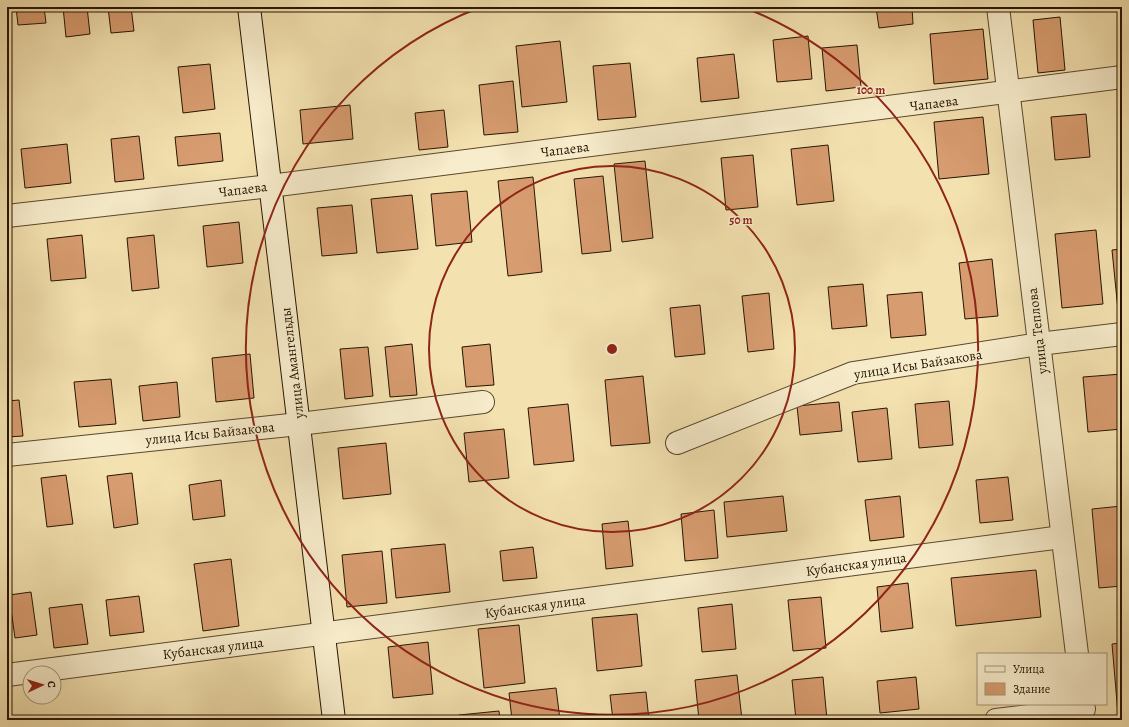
<svg xmlns="http://www.w3.org/2000/svg" width="1129" height="727" font-family="Alegreya,serif">
	<rect width="100%" height="100%" fill="#f3e1af"/>
	<filter id="stains"><feTurbulence type="fractalNoise" baseFrequency=".005" numOctaves="4"/><feColorMatrix values="0 0 0 0 .2 0 0 0 0 .09 0 0 0 0 .02 0 0 0 .5 -.17"/></filter>
	<radialGradient id="worn" r=".72"><stop offset=".6" stop-color="#630" stop-opacity="0"/><stop offset="1" stop-color="#630" stop-opacity=".3"/></radialGradient>
	<g fill="#d79c6f" stroke="#271502">
		<path d="M16 7H44L46 23 18 25Z"/>
		<path d="M63 7H87L90 34 66 37Z"/>
		<path d="M108 7H131L134 31 111 33Z"/>
		<path d="M179 7H203V9L179 11Z"/>
		<path d="M876 7H912L913 24 879 28Z"/>
		<path d="M1060 17 1065 70 1038 73 1033 20Z"/>
		<path d="M983 29 988 79 934 84 930 34Z"/>
		<path d="M808 36 812 79 777 82 773 40Z"/>
		<path d="M560 41 567 102 522 107 516 46Z"/>
		<path d="M857 45 861 87 826 91 822 48Z"/>
		<path d="M734 54 739 98 701 102 697 58Z"/>
		<path d="M630 63 636 117 598 120 593 66Z"/>
		<path d="M210 64 215 109 183 113 178 67Z"/>
		<path d="M513 81 518 132 484 135 479 85Z"/>
		<path d="M350 105 353 139 303 144 300 110Z"/>
		<path d="M444 110 448 147 419 150 415 113Z"/>
		<path d="M1086 114 1090 157 1055 160 1051 117Z"/>
		<path d="M983 117 989 174 939 179 934 122Z"/>
		<path d="M220 133 223 161 178 166 175 137Z"/>
		<path d="M139 136 144 179 115 182 111 139Z"/>
		<path d="M67 144 71 183 25 188 21 149Z"/>
		<path d="M828 145 834 201 797 205 791 149Z"/>
		<path d="M753 155 758 207 726 210 721 158Z"/>
		<path d="M645 161 653 238 622 242 614 164Z"/>
		<path d="M603 176 611 251 582 254 574 179Z"/>
		<path d="M533 177 542 272 508 276 498 181Z"/>
		<path d="M467 191 472 242 436 246 431 194Z"/>
		<path d="M412 195 418 249 377 253 371 199Z"/>
		<path d="M352 205 357 253 322 256 317 208Z"/>
		<path d="M239 222 243 263 207 267 203 226Z"/>
		<path d="M1096 230 1103 304 1062 308 1055 234Z"/>
		<path d="M82 235 86 278 51 281 47 239Z"/>
		<path d="M154 235 159 288 132 291 127 238Z"/>
		<path d="M7 248 11 289 7 290Z"/>
		<path d="M1122 249V309L1118 310 1112 250Z"/>
		<path d="M992 259 998 316 965 319 959 263Z"/>
		<path d="M863 284 867 326 832 329 828 287Z"/>
		<path d="M922 292 926 335 891 338 887 295Z"/>
		<path d="M769 293 774 349 748 352 742 296Z"/>
		<path d="M700 305 705 354 675 357 670 308Z"/>
		<path d="M412 344 417 395 390 397 385 347Z"/>
		<path d="M490 344 494 385 466 387 462 347Z"/>
		<path d="M368 347 373 396 345 399 340 349Z"/>
		<path d="M250 354 254 398 216 402 212 358Z"/>
		<path d="M1122 374V429L1088 432 1083 377Z"/>
		<path d="M643 376 650 443 611 446 605 380Z"/>
		<path d="M111 379 116 424 79 427 74 382Z"/>
		<path d="M177 382 180 417 143 421 139 386Z"/>
		<path d="M19 400 23 436 7 437V401Z"/>
		<path d="M949 401 953 445 919 448 915 404Z"/>
		<path d="M839 402 842 431 800 435 797 406Z"/>
		<path d="M568 404 574 461 534 465 528 408Z"/>
		<path d="M887 408 892 459 858 462 852 412Z"/>
		<path d="M504 429 509 478 469 482 464 433Z"/>
		<path d="M386 443 391 494 343 499 338 448Z"/>
		<path d="M132 473 138 524 114 528 107 476Z"/>
		<path d="M66 475 73 524 47 527 41 478Z"/>
		<path d="M1008 477 1013 520 980 523 976 480Z"/>
		<path d="M221 480 225 516 193 520 189 485Z"/>
		<path d="M783 496 787 531 727 537 724 502Z"/>
		<path d="M900 496 904 537 870 541 865 500Z"/>
		<path d="M1122 506V586L1099 588 1092 509Z"/>
		<path d="M714 510 718 558 685 561 681 514Z"/>
		<path d="M628 521 633 566 606 569 602 524Z"/>
		<path d="M445 544 450 592 396 598 391 549Z"/>
		<path d="M533 547 537 578 503 581 500 551Z"/>
		<path d="M382 551 387 603 347 607 342 555Z"/>
		<path d="M231 559 239 626 203 631 194 564Z"/>
		<path d="M1036 570 1041 617 956 626 951 578Z"/>
		<path d="M908 583 913 628 881 632 877 587Z"/>
		<path d="M31 592 37 635 15 638 9 595Z"/>
		<path d="M139 596 144 632 110 636 106 600Z"/>
		<path d="M821 597 826 648 793 651 788 600Z"/>
		<path d="M82 604 88 644 54 648 49 608Z"/>
		<path d="M732 604 736 649 702 652 698 608Z"/>
		<path d="M637 614 642 666 597 671 592 618Z"/>
		<path d="M519 625 525 683 484 688 478 629Z"/>
		<path d="M428 642 433 694 393 698 388 647Z"/>
		<path d="M1122 643V713L1118 714 1112 644Z"/>
		<path d="M737 675 742 720H699L695 680Z"/>
		<path d="M823 677 827 720H796L792 680Z"/>
		<path d="M916 677 919 709 880 713 877 681Z"/>
		<path d="M556 688 560 720H512L509 693Z"/>
		<path d="M646 692 649 720H613L610 695Z"/>
		<path d="M499 711 500 720H459V715Z"/>
	</g>
	<g fill="none" stroke-linecap="round" stroke-linejoin="round">
		<defs>
			<g id="street">
				<path d="M998 7 1077 654"/>
				<path d="M7 216 270 186 1122 77"/>
				<path d="M677 443 853 373 1039 344 1122 334"/>
				<path d="M7 455 299 424 483 402"/>
				<path d="M7 675 1062 537"/>
				<path d="M996 720 1084 709"/>
			</g>
			<path id="secondary" d="M249 7 334 720"/>
		</defs>
		<use href="#street" stroke="#5a482d" stroke-width="24"/>
		<use href="#secondary" stroke="#271502" stroke-width="24"/>
		<use href="#street" stroke="#f7eccb" stroke-width="22"/>
		<use href="#secondary" stroke="#f7eccb" stroke-width="22"/>
	</g>
	<g fill="none" stroke="#8f2418" stroke-width="2">
		<circle cx="612" cy="349" r="183"/>
		<path d="M743 7A366 366 0 1 1 481 7"/>
	</g>
	<g text-anchor="middle" stroke-width="3" stroke-linejoin="round" paint-order="stroke">
		<g font-size="14" fill="#271502" stroke="#f7eccb">
			<text transform="translate(934 103) rotate(-7)" y="5">Чапаева</text>
			<text transform="translate(565 149) rotate(-7)" y="5">Чапаева</text>
			<text transform="translate(243 189) rotate(-7)" y="5">Чапаева</text>
			<text transform="translate(1037 331) rotate(-97)" y="5">улица Теплова</text>
			<text transform="translate(292 363) rotate(-97)" y="5">улица Амангельды</text>
			<text transform="translate(918 364) rotate(-9)" y="5">улица Исы Байзакова</text>
			<text transform="translate(210 433) rotate(-6)" y="5">улица Исы Байзакова</text>
			<text transform="translate(856 564) rotate(-8)" y="5">Кубанская улица</text>
			<text transform="translate(535 606) rotate(-8)" y="5">Кубанская улица</text>
			<text transform="translate(213 648) rotate(-7)" y="5">Кубанская улица</text>
		</g>
	</g>
	<circle cx="612" cy="349" r="6" fill="#8f2418" stroke="#f7eccb" stroke-width="2"/>
	<g font-size="12" text-anchor="middle" font-weight="bold" fill="#8f2418" stroke="#f7eccb" stroke-width="3" stroke-linejoin="round" paint-order="stroke">
		<text x="871" y="94">100 m</text>
		<text x="741" y="224">50 m</text>
	</g>
	<rect width="1129" height="727" fill="none" stroke="#f3e1af" stroke-width="24"/>
	<rect x="8" y="8" width="1113" height="711" fill="none" stroke="#271502" stroke-width="2"/>
	<rect x="12" y="12" width="1105" height="703" fill="none" stroke="#271502"/>
	<rect x="977" y="653" width="130" height="52" fill="#f7eccb" stroke="#a4967b"/>
	<rect x="985" y="666" width="20" height="6" fill="#f7eccb" stroke="#a4967b"/>
	<text x="1013" y="673" font-size="12" fill="#271502">Улица</text>
	<rect x="985" y="683" width="20" height="12" fill="#d79c6f" stroke="#a4967b"/>
	<text x="1013" y="693" font-size="12" fill="#271502">Здание</text>
	<g transform="translate(42 685) rotate(86)"><circle r="19" fill="#f7eccb" stroke="#a4967b"/>
	<path d="M0-3L7 15L0 10L-7 15Z" fill="#8f2418"/>
	<text y="-6" font-size="11" font-weight="bold" text-anchor="middle" fill="#271502">С</text>
	</g>
	<rect width="100%" height="100%" filter="url(#stains)"/>
	<rect width="100%" height="100%" fill="url(#worn)"/>
</svg>
